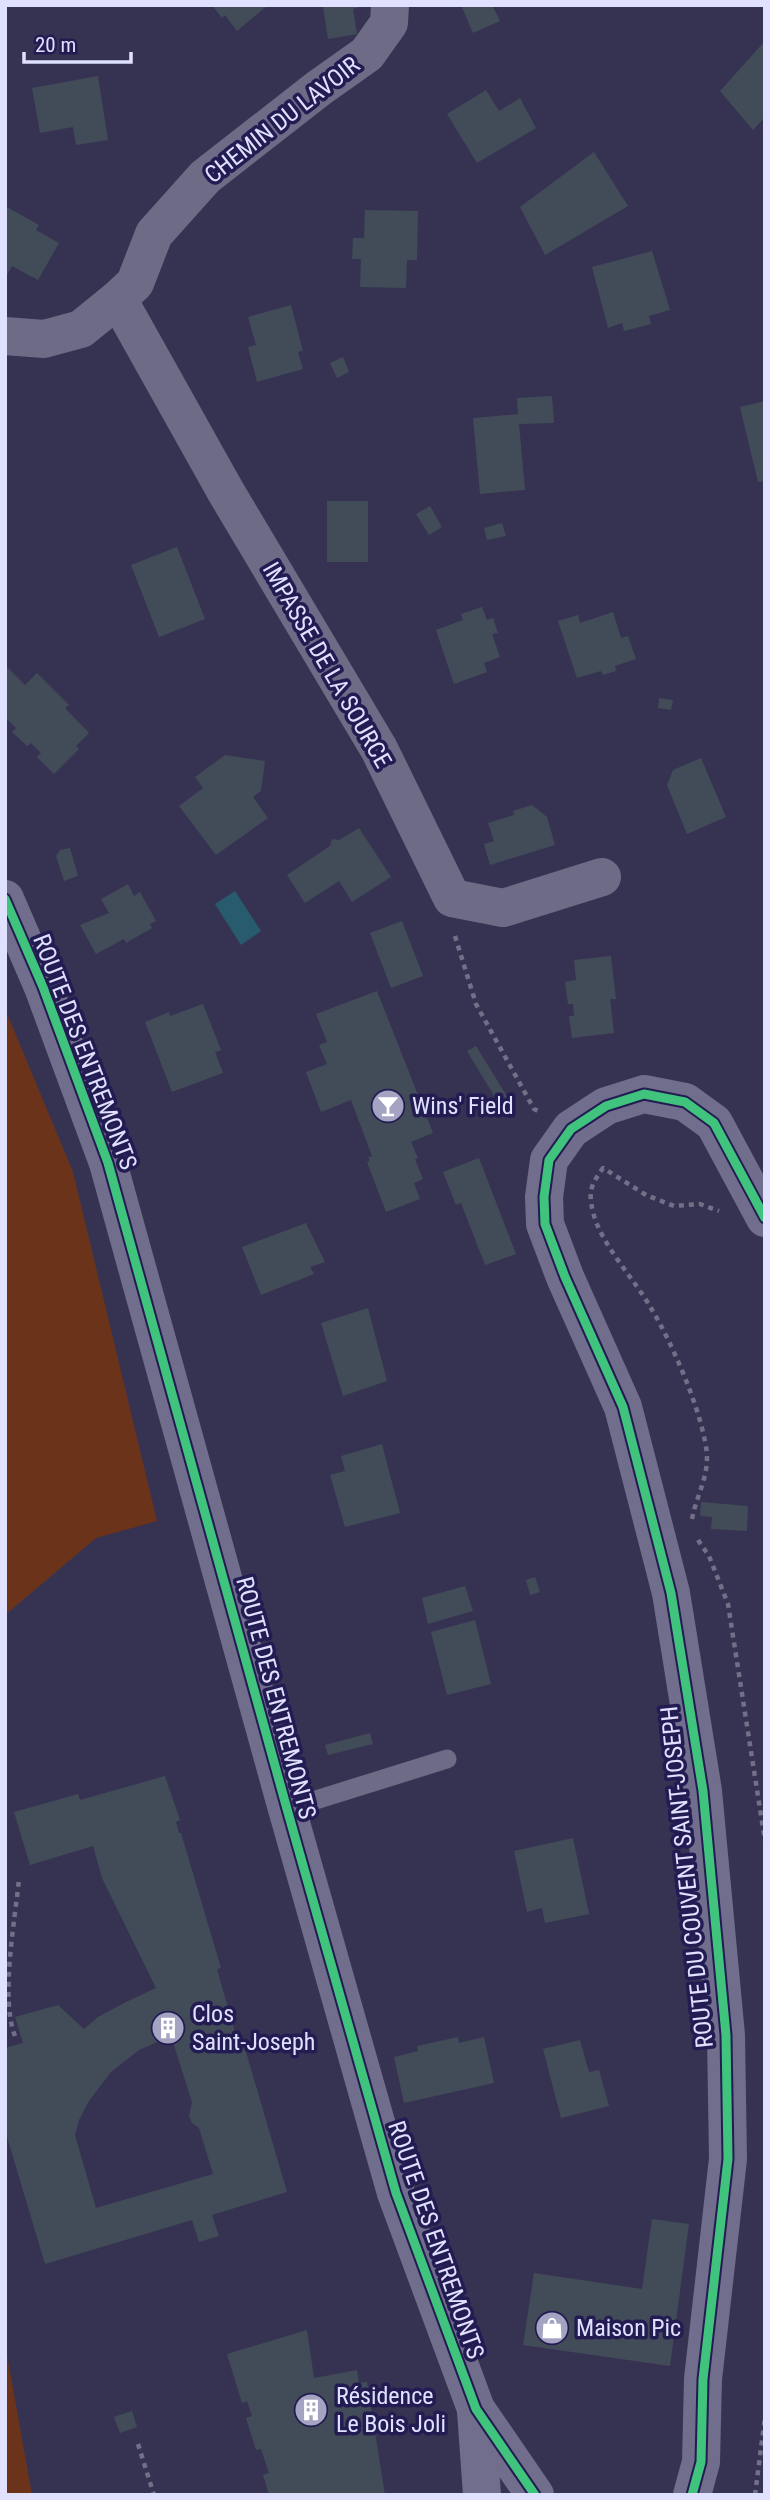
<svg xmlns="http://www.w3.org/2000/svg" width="770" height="2500" font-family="'Roboto Condensed',sans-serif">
	<rect width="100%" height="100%" fill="#363352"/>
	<g fill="#6c331b">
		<path d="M5 1009 73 1172 157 1521 96 1538 5 1615Z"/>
		<path d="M5 2344 32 2495H5Z"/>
	</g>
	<path fill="#295b6f" d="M235 891 261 931 241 945 215 904Z"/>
	<g fill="#424c58" fill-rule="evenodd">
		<path d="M212 5H268L237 31 225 15 222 18Z"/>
		<path d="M336 5H366L353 9 357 34 328 39 323 7Z"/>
		<path d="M461 5H492L500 21 473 33Z"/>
		<path d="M765 41V117L753 130 720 91Z"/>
		<path d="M98 76 108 140 76 145 73 127 40 133 32 88Z"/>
		<path d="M486 90 499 111 520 98 536 128 477 163 447 114Z"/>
		<path d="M594 152 628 206 545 255 520 207Z"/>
		<path d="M5 206 39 225 36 230 59 243 38 280 12 266 5 278Z"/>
		<path d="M365 210 418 211 417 260H407L406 288 360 287 361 259H352L353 238H364Z"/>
		<path d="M652 251 670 310 649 316 651 324 624 331 622 323 608 328 592 267Z"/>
		<path d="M291 305 303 351 298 352 303 369 257 382 248 347 256 345 248 317Z"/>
		<path d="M343 357 349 372 337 378 330 363Z"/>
		<path d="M552 396 554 423 519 424 525 490 480 494 473 418 518 414 517 398Z"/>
		<path d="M765 401V481L758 482 740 407Z"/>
		<rect x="327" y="501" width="41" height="61"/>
		<path d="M430 506 442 527 429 535 416 514Z"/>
		<path d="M502 523 506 536 487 540 484 528Z"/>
		<path d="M177 547 205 619 159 637 131 565Z"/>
		<path d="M482 607 487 620 493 618 498 633 492 634 500 657 484 663 487 672 454 684 436 630 463 620 461 614Z"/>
		<path d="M613 612 621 638 628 636 636 659 615 666 616 671 603 675 601 671 577 678 558 621 578 615 580 623Z"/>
		<path d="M8 668 25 685 37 673 69 705 65 708 89 733 76 746 79 749 54 774 37 757 41 753 31 743 27 746 12 732 16 728 5 717V671Z"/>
		<path d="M659 698 673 700 671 710 658 708Z"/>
		<path d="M225 755 265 761 261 791 253 797 268 818 216 855 179 806 203 788 195 777Z"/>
		<path d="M701 758 726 817 687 834 667 785 673 770Z"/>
		<path d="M532 805 547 817 555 845 490 865 484 844 494 841 488 823 514 815 513 811Z"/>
		<path d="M359 828 391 877 352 902 339 881 305 903 287 875 330 846 332 839 339 840Z"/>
		<path d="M70 848 78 876 64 881 56 856 60 850Z"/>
		<path d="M128 884 134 896 140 892 156 921 150 924 152 928 126 943 124 939 96 954 80 925 109 913 101 899Z"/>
		<path d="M402 921 423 976 391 988 370 933Z"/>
		<path d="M611 956 616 999H610L614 1033 572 1038 569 1016H574L573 1004H568L565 982 576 980 574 960Z"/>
		<path d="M377 991 433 1133 411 1142 418 1158 415 1159 423 1179 414 1183 420 1199 386 1212 367 1162 370 1161 368 1157 372 1156 351 1100 321 1112 306 1072 327 1064 319 1045 327 1042 316 1014Z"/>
		<path d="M203 1004 221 1050 215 1052 223 1073 172 1092 145 1022 169 1012 170 1016Z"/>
		<path d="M476 1046 516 1111 507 1117 467 1051Z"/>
		<path d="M479 1158 516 1254 485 1265 461 1203 456 1205 443 1172Z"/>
		<path d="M306 1223 325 1262 310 1267 314 1274 261 1295 242 1247Z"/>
		<path d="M368 1308 387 1381 343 1396 321 1323Z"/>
		<path d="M382 1444 400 1513 345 1527 330 1475 345 1471 341 1456Z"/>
		<path d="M701 1502 748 1506 747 1531 711 1529 712 1517 700 1516Z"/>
		<path d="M535 1577 540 1592 530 1595 526 1580Z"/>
		<path d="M465 1586 473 1611 428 1624 422 1598Z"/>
		<path d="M475 1620 491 1684 447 1695 431 1632Z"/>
		<path d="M370 1733 373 1744 328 1755 325 1745Z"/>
		<path d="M165 1776 180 1820 176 1822 179 1833H181L221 1968 217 1969 236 2036 241 2035 287 2192 212 2215 219 2236 199 2242 192 2220 45 2264 5 2130V2048L23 2043 15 2017 58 2005 84 2029 98 2017 126 2002 156 1988 102 1878 93 1846 30 1865 14 1812 78 1794 80 1800ZM171 2036 192 2102 189 2116 192 2123 199 2128 213 2174 96 2208 75 2135 79 2120 89 2101 111 2072 139 2050Z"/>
		<path d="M573 1838 589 1914 545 1923 542 1908 527 1912 514 1851Z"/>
		<path d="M458 2037 459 2043 484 2037 494 2083 404 2103 394 2057 418 2051 417 2046Z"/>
		<path d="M580 2040 589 2072 599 2070 609 2106 561 2118 543 2049Z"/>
		<path d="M652 2219 689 2224 670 2366 523 2345 534 2273 642 2289Z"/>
		<path d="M307 2330 314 2378 357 2370 359 2383 367 2382 385 2495H269L263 2475 269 2473 261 2449 256 2450 246 2418 252 2416 247 2401 242 2403 227 2354Z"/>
		<path d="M132 2411 137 2427 120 2433 114 2417Z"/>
	</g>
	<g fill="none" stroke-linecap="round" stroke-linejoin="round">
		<g stroke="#727087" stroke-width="4.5" stroke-dasharray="5 5" stroke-linecap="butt">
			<path d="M455 936 476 1004 534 1109 540 1112"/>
			<path d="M692 1519C698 1489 712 1474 705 1441 697 1401 672 1343 651 1308 635 1280 600 1243 593 1212 588 1191 591 1185 603 1168L646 1195 674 1206 700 1204 719 1211"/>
			<path d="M698 1540 709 1556 728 1604 765 1841"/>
			<path d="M15 2036C0 1998 15 1921 19 1879"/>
			<path d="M138 2444 154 2495"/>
			<path d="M755 2495 765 2417"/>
		</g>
		<path stroke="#6d6b85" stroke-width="19" d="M287 1809 447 1759"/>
		<g stroke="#6d6b85" stroke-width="38">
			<path d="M118 299 226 492 379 749 452 898 503 908 602 877"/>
			<path d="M5 336 44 339 81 329 118 299 135 283 154 234 205 177 319 88 367 54 389 23 390 5"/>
		</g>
		<g stroke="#706e8c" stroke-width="38">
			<path d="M5 899 43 987 108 1163 287 1809 396 2193 476 2409 535 2495"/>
			<path d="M476 2411 482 2495"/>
			<path d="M692 2495 701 2462 703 2379 728 2159 726 2035 703 1791 671 1593 623 1407 565 1277 545 1224 544 1197 549 1160 571 1129 606 1106 644 1094 685 1102 714 1123 765 1218"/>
		</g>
		<defs>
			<g id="cycleway">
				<path d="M5 899 43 987 108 1163 287 1809 396 2193 476 2409 535 2495"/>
				<path d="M692 2495 701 2462 703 2379 728 2159 726 2035 703 1791 671 1593 623 1407 565 1277 545 1224 544 1197 549 1160 571 1129 606 1106 644 1094 685 1102 714 1123 765 1218"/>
			</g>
		</defs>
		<use href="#cycleway" stroke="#231c53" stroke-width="13"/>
		<use href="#cycleway" stroke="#40c37c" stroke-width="9"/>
	</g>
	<defs>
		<symbol id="bar-disc" viewBox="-11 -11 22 22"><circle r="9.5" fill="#a4a4c2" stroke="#231c53"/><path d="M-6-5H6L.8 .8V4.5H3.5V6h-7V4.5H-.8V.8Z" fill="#fff"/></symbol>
		<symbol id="building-disc" viewBox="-11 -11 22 22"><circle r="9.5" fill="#a4a4c2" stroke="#231c53"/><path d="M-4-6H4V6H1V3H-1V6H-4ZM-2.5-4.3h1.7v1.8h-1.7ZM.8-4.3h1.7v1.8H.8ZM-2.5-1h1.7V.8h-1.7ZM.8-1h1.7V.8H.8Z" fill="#fff"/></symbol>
		<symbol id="shop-disc" viewBox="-11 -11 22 22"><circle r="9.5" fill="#a4a4c2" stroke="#231c53"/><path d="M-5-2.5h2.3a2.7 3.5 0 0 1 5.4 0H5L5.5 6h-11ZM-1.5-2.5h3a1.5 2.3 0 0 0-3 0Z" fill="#fff"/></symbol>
	</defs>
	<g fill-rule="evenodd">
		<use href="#bar-disc" x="369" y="1087" width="38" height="38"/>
		<use href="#building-disc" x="149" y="2009" width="38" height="38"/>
		<use href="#shop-disc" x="533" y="2309" width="38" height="38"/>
		<use href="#building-disc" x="292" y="2391" width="38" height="38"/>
	</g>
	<g text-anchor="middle" stroke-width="7" stroke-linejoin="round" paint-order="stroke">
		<g font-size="24" fill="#e0e1fe" stroke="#231c53">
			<text transform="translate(282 120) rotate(-38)" y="8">CHEMIN DU LAVOIR</text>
			<text transform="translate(327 665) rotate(60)" y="8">IMPASSE DE LA SOURCE</text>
			<text transform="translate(85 1052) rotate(69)" y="8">ROUTE DES ENTREMONTS</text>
			<text transform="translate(276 1698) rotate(75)" y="8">ROUTE DES ENTREMONTS</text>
			<text transform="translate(687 1877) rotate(-96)" y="8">ROUTE DU COUVENT SAINT-JOSEPH</text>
			<text transform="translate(436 2240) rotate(71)" y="8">ROUTE DES ENTREMONTS</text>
		</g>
		<g font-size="24" fill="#e0e1fe" stroke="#231c53" text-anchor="start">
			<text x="412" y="1114">Wins' Field</text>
			<text x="192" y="2022">Clos<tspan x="192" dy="28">Saint-Joseph</tspan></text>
			<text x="576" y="2336">Maison Pic</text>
			<text x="336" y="2404">Résidence<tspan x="336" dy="28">Le Bois Joli</tspan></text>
		</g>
	</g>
	<rect width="770" height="2500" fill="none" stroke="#e0e1fe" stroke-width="14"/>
	<path d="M24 52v10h107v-10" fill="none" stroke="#e0e1fe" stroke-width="3.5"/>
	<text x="35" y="52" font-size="21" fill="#e0e1fe" stroke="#231c53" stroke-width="5" paint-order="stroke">20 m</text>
</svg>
